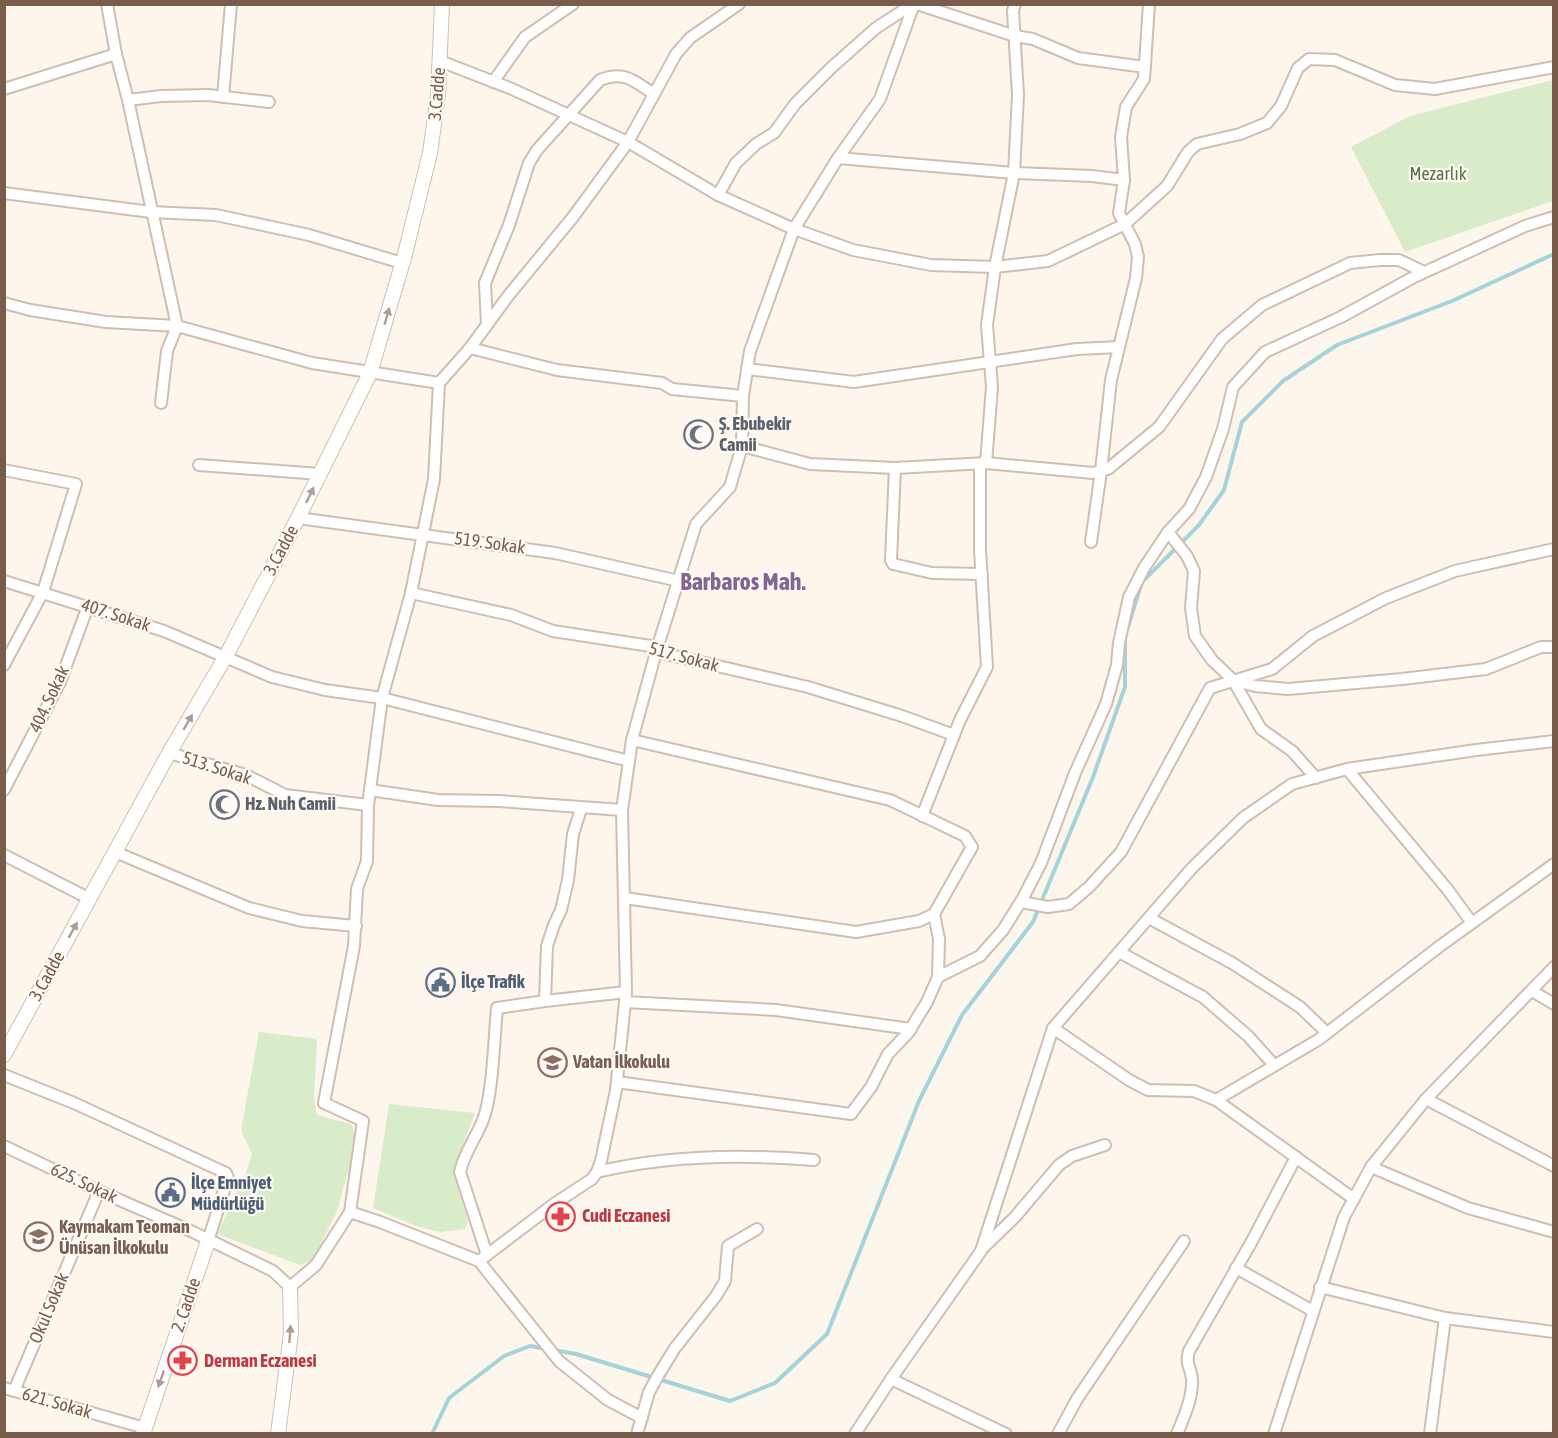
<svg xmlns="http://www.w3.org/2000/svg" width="1558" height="1438" font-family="'Asap Condensed',sans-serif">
	<rect width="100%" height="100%" fill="#fdf6ec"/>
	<g fill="#d8ecc9">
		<path d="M1553 80V201L1405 252 1351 147 1410 116Z"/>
		<path d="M259 1032 317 1039 314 1098 317 1115 351 1124 357 1140 337 1211 313 1260 300 1265 217 1234 245 1176 252 1154 241 1130Z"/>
		<path d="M389 1104 475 1113 453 1171 468 1222 465 1229 439 1232 416 1226 373 1208Z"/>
	</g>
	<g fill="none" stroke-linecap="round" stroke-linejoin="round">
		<g stroke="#a5d3da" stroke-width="4">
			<path d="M1128 627 1142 582 1199 525 1224 490 1242 422 1283 381 1337 345 1452 301 1554 254"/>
			<path d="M554 1350 576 1354 730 1401 775 1383 827 1334 919 1101 962 1015 1033 922 1093 777 1125 687V634"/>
			<path d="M432 1434 449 1398 504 1356 530 1346 547 1349"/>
		</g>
		<defs>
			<g id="minor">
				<path d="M107 4 116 54 128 100 177 326 167 351 161 403"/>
				<path d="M917 4 1015 36 1033 39 1078 58 1145 67"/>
				<path d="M440 61 512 89 628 142 718 195 794 229 853 250 931 265 995 267 1048 261 1125 224 1167 186 1188 152 1197 144 1240 134 1267 123 1281 106 1298 68 1309 59 1335 60 1395 85 1435 89 1554 67"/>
				<path d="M493 82 525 37 573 4"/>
				<path d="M4 89 116 54"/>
				<path d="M223 97 231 4"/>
				<path d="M128 100 161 96 208 95 269 102"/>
				<path d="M838 158 1014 173 1092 176 1124 180"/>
				<path d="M4 193 151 212 216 215 309 235 402 263"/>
				<path d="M718 195 736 163 756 144 774 133 795 104 832 67 876 28 913 4"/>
				<path d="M4 303 30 310 106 322 177 326 312 363 439 383"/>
				<path d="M487 325 485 283 509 225 529 163 537 150 600 80C624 70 634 81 654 94"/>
				<path d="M470 348 557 370 662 383 672 389 743 396 742 446 730 487 696 524 656 652 632 740 622 810 626 992 616 1090 601 1161 597 1172 592 1179 554 1204 479 1261"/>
				<path d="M747 369 854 382 1077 349 1119 347"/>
				<path d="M743 396 750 351 794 229 838 158 880 99 914 4"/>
				<path d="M742 446 810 464 895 468 986 463 1093 473 1108 469 1159 427 1222 339 1262 305 1350 263 1380 260H1399L1424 272"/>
				<path d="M986 463 992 387 987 325 995 267 1014 173 1018 95 1013 11 1015 4"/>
				<path d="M199 465 320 474"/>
				<path d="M895 468 891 560 893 564 932 573 982 574"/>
				<path d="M4 470 76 484 43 592 4 665"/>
				<path d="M298 518 555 553 679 581"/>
				<path d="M1168 532 1187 556 1194 571 1191 608 1195 636 1212 660 1233 680 1255 686 1288 689 1402 679 1486 669 1541 647H1554"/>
				<path d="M1091 542 1101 471 1111 380 1136 278 1138 257 1135 244 1119 213 1124 180 1121 137 1126 107 1144 79 1149 4"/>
				<path d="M4 581 164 631 272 677 325 690 382 698 629 761"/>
				<path d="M411 593 511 615 553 631 657 647 666 654 808 687 902 716 954 735"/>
				<path d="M1233 680 1261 729 1292 751 1316 778"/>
				<path d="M169 753 246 775 285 795 368 805"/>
				<path d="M1347 769 1448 890 1472 923"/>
				<path d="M4 790 60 682 88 606"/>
				<path d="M370 790 438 800 499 801 622 810"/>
				<path d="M922 816 960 720 987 667 980 550V464"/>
				<path d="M115 852 249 908 302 921 356 926"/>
				<path d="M4 855 90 899"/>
				<path d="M625 898 856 932 919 921 934 914 972 847 965 836 890 800 632 740"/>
				<path d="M1021 902 1048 907 1069 904 1089 887 1121 852 1210 688 1272 669 1313 636 1386 598 1455 571 1554 549"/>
				<path d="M1149 918 1232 963 1300 1007 1327 1033"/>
				<path d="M1119 952 1203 997 1248 1036 1274 1065"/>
				<path d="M938 977 980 956 1003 930 1023 898 1041 863 1075 773 1106 704 1117 665 1119 643 1129 597 1144 568 1168 532 1189 509 1206 477 1223 429 1233 387 1265 352 1341 317 1412 278 1525 226 1554 217"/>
				<path d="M1532 991 1554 1004"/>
				<path d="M545 1001 547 946 554 925 561 910 568 880 573 834 581 809"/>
				<path d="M625 1002 776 1010 911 1029"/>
				<path d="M1053 1028 1129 1080 1148 1090 1194 1091 1216 1100 1354 1199"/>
				<path d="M4 1075 74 1103 226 1173 228 1178 207 1244"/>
				<path d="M617 1082 851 1114 871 1087 888 1054 908 1033 927 1002 938 977 939 939 934 914"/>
				<path d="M1426 1099 1554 1166"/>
				<path d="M1216 1100 1318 1040 1440 946 1554 864"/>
				<path d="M4 1146 99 1191 193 1232 273 1271 290 1287 316 1265 350 1212 363 1121 324 1103 354 946 357 889 367 861 368 805 382 698 411 593 434 479 439 383 470 348 508 296 573 217 628 142 676 54 690 38 739 4"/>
				<path d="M1371 1167 1468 1208 1554 1232"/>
				<path d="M597 1172C669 1155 741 1154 814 1160"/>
				<path d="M350 1212 380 1222 479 1261 559 1361 608 1400 642 1418"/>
				<path d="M983 1248 1015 1217 1059 1165 1072 1156 1105 1145"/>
				<path d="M487 1255 460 1172C464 1153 476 1138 483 1120 493 1094 494 1039 497 1008L545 1001 626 992"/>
				<path d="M1236 1268 1313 1311"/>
				<path d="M1320 1287 1445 1318 1554 1332"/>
				<path d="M891 1379 1006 1434"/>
				<path d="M4 1388 145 1428"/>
				<path d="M14 1391 99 1191"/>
				<path d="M637 1434 649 1392 659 1374 675 1348 716 1296 725 1281 728 1246 757 1229"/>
				<path d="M855 1434 891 1379 981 1251 1053 1028 1192 868 1243 818 1292 784 1347 769 1476 750 1554 741"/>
				<path d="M1058 1434 1077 1399 1184 1241"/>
				<path d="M1177 1434C1184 1417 1193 1397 1192 1379 1191 1367 1185 1365 1189 1351L1252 1241 1296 1157"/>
				<path d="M1274 1434 1344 1217 1371 1167 1426 1099 1554 967"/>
				<path d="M1430 1434 1445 1318"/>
			</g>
			<g id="tertiary">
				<path d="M4 1055 169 753 226 656 298 518 370 373 404 258 430 153 438 95 442 4"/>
				<path d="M143 1434 207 1244"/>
				<path d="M278 1434 291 1333 290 1287"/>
			</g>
		</defs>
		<use href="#minor" stroke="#d1beb0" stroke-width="14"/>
		<use href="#tertiary" stroke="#d1beb0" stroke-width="16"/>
		<use href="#minor" stroke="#fff" stroke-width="10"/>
		<use href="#tertiary" stroke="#fff" stroke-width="14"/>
	</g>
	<defs><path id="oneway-solid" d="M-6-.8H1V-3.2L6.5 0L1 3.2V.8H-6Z" transform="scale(1.5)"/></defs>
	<g fill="#af9d94">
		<use href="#oneway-solid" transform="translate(387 316) rotate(-74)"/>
		<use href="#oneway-solid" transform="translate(310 495) rotate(-64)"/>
		<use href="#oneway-solid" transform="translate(188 722) rotate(-60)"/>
		<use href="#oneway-solid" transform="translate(73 930) rotate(-61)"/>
		<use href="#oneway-solid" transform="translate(290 1334) rotate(-86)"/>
		<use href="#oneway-solid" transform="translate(161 1379) rotate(109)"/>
	</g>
	<defs>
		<symbol id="mosque-ring" viewBox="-11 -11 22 22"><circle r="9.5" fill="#fffaf3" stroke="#6b7280" stroke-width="1.5"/><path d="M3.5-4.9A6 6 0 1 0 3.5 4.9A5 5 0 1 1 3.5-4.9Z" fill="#6b7280"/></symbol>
		<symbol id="civic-ring" viewBox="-11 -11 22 22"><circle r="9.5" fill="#fffaf3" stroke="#5c6f8a" stroke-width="1.5"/><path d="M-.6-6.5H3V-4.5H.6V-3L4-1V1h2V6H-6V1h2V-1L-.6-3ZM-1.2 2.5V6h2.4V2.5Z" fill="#5c6f8a"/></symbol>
		<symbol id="school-ring" viewBox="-11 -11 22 22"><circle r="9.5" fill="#fffaf3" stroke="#8d6e63" stroke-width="1.5"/><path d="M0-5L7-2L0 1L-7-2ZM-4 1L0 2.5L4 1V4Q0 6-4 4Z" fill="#8d6e63"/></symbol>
		<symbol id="pharmacy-ring" viewBox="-11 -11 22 22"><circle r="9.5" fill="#fffaf3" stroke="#e0444e" stroke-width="1.5"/><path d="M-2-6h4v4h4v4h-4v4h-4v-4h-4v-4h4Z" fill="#e0444e"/></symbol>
	</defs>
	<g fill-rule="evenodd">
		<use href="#mosque-ring" x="682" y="418" width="33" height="33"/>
		<use href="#mosque-ring" x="208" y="788" width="33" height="33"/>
		<use href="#civic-ring" x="424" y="966" width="33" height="33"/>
		<use href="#school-ring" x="536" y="1046" width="33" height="33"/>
		<use href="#civic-ring" x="154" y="1176" width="33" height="33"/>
		<use href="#pharmacy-ring" x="544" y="1200" width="33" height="33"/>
		<use href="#school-ring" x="22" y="1220" width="33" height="33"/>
		<use href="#pharmacy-ring" x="166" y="1344" width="33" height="33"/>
	</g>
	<g text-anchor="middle" stroke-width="4.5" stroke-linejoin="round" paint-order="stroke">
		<g font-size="18" fill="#7a5c4d" stroke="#fffaf3">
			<text transform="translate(437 94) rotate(-85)" y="6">3.Cadde</text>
			<text transform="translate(490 543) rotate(8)" y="6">519. Sokak</text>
			<text transform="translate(281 550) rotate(-62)" y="6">3.Cadde</text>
			<text transform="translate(116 615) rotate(18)" y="6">407. Sokak</text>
			<text transform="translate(684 657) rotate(15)" y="6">517. Sokak</text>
			<text transform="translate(49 699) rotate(-65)" y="6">404. Sokak</text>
			<text transform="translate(217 768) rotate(18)" y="6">513. Sokak</text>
			<text transform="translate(47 976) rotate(-61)" y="6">3.Cadde</text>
			<text transform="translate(84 1183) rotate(25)" y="6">625. Sokak</text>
			<text transform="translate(186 1305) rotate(-71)" y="6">2. Cadde</text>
			<text transform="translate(49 1308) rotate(-67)" y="6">Okul Sokak</text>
			<text transform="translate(57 1403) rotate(16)" y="6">621. Sokak</text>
		</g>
		<g font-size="18" fill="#537a41" stroke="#fffaf3">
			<text x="1438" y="180">Mezarlık</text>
		</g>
		<g font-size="18" font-weight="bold" fill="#5b616d" stroke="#fffaf3" text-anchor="start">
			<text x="719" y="430">Ş. Ebubekir<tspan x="719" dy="21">Camii</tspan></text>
			<text x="245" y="810">Hz. Nuh Camii</text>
		</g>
		<g font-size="18" font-weight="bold" fill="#4e5e75" stroke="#fffaf3" text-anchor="start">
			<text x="461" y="988">İlçe Trafik</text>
			<text x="191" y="1189">İlçe Emniyet<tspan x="191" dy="21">Müdürlüğü</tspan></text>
		</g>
		<g font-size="18" font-weight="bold" fill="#785e54" stroke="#fffaf3" text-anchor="start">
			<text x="573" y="1068">Vatan İlkokulu</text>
			<text x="59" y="1233">Kaymakam Teoman<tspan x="59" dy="21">Ünüsan İlkokulu</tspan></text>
		</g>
		<g font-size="18" font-weight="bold" fill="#be3a42" stroke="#fffaf3" text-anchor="start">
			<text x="582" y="1222">Cudi Eczanesi</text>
			<text x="204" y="1367">Derman Eczanesi</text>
		</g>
		<g font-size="24" font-weight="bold" fill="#846695" stroke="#fffaf3">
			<text x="743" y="590">Barbaros Mah.</text>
		</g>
	</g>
	<rect width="1558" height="1438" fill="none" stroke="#7a5c4d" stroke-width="12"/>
</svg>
